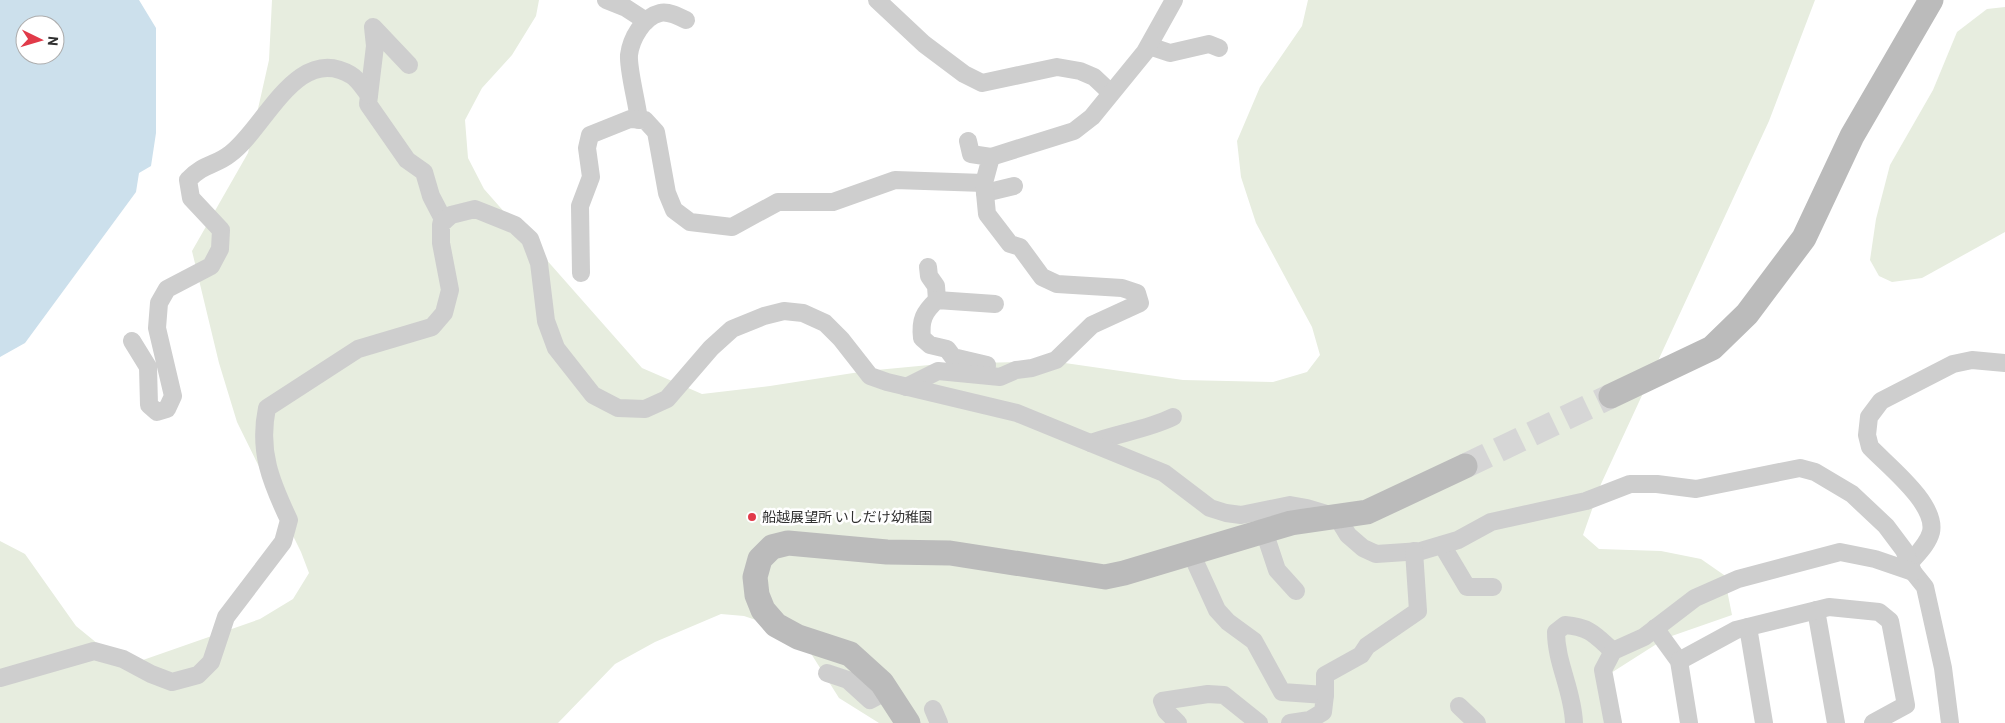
<svg xmlns="http://www.w3.org/2000/svg" width="2005" height="723" font-family="Barlow,'Noto Sans JP',sans-serif">
	<rect width="100%" height="100%" fill="#fff"/>
	<g fill="#e7eddf">
		<path d="M272 0H539L536 16 512 55 482 88 465 120 468 158 484 189 642 368 702 394 770 386 866 371 940 364 1051 361 1183 380 1273 382 1307 372 1320 355 1312 327 1256 223 1241 177 1237 141 1260 87 1302 26 1308 0H1815L1769 121 1601 484 1583 535 1599 549 1661 551 1701 559 1724 575 1732 615 1666 638 1611 673V723H879L839 698 805 644 785 630 744 616 721 614 655 642 615 664 558 723H0V541L25 554 76 626 109 653 143 660 260 619 293 599 309 573 301 552 237 422 219 363 192 251 248 153 269 60Z"/>
		<path d="M2005 7V232L1922 278 1892 282 1879 276 1870 260 1876 219 1890 165 1933 90 1957 32 1987 9Z"/>
	</g>
	<path fill="#cce0ec" fill-rule="evenodd" d="M0 0H139L156 28V133L151 166 139 173 136 192 25 343 0 357ZM25 25H55V55H25Z"/>
	<g fill="none" stroke-linecap="round" stroke-linejoin="round">
		<path stroke="#d6d6d6" stroke-width="25" stroke-dasharray="25 12" stroke-linecap="butt" d="M1465 466 1611 396"/>
		<g stroke="#cecece" stroke-width="18">
			<path d="M606 0 626 8 646 21"/>
			<path d="M877 0 924 44 964 74 982 83 1057 67 1080 71 1094 77 1111 93"/>
			<path d="M1149 46 1170 53 1209 44 1219 48"/>
			<path d="M409 65 373 27 375 46 368 104 407 160 424 172 431 196 444 221"/>
			<path d="M639 120C637 102 628 70 629 55 631 39 643 17 660 13 668 11 678 16 686 20"/>
			<path d="M991 157 1074 131 1092 117 1145 52 1174 0"/>
			<path d="M985 193 1014 186"/>
			<path d="M928 267 929 276 936 286 937 300"/>
			<path d="M581 273 580 206 591 177 587 148 590 135 630 119 645 120 656 132 667 193 674 210 690 222 732 227 778 202H833L895 180 984 183"/>
			<path d="M132 341 148 367 149 405 157 412 167 409 173 396 157 328 159 303 167 289 211 266 220 249 221 230 191 198 188 180C204 163 215 166 230 154 264 130 297 42 351 75 358 79 364 89 369 95"/>
			<path d="M986 375 987 365 953 357 947 349 930 345 922 338C920 320 924 312 937 300L995 304"/>
			<path d="M906 387 938 371 1000 377 1016 370 1032 368 1056 360 1092 325 1140 303 1137 293 1122 288 1057 284 1042 277 1020 247 1010 244 987 214 984 183 991 157 971 154 968 141"/>
			<path d="M1091 443C1118 433 1146 430 1173 417"/>
			<path d="M1264 531 1277 570 1296 591"/>
			<path d="M1442 545 1467 587H1493"/>
			<path d="M1191 553 1217 610 1228 622 1254 641 1282 692 1325 695 1323 712 1310 720 1290 723"/>
			<path d="M1909 564C1917 554 1928 544 1931 532 1937 504 1888 466 1870 447L1867 435 1869 417 1881 401 1953 364 1972 360 2005 363"/>
			<path d="M1816 610 1836 723"/>
			<path d="M1748 627 1764 723"/>
			<path d="M1655 628 1679 661 1689 723"/>
			<path d="M1679 661 1736 630 1829 607 1879 612 1890 621 1906 705 1873 723"/>
			<path d="M827 673 848 680 870 700 887 691"/>
			<path d="M0 678 94 651 123 659 151 674 172 682 198 675 211 662 226 617 283 542 289 520C271 482 258 451 267 408L358 349 432 327 444 313 450 290 441 243V224L451 215 475 209 515 225 530 239 539 263 546 321 556 348 593 395 618 408 645 409 667 399 711 348 732 329 764 316 784 311 803 313 825 323 841 339 870 376 887 382 1017 413 1164 473 1210 508 1226 513 1241 515 1290 505 1307 508 1337 517 1348 535 1363 548 1376 554 1421 551 1458 540 1491 522 1586 501 1630 484H1657L1696 489 1800 468 1815 472 1852 494 1886 526 1904 550 1913 572 1925 587 1943 668 1950 723"/>
			<path d="M1325 695V675L1361 655 1367 646 1418 611 1414 551"/>
			<path d="M1459 706 1477 723"/>
			<path d="M933 709 939 723"/>
			<path d="M1178 723 1166 711 1162 701 1208 694 1224 695 1259 723"/>
			<path d="M1574 723C1573 691 1556 663 1556 632L1565 625C1590 627 1595 635 1613 651"/>
			<path d="M1613 723 1603 670 1613 651 1644 637 1695 598 1738 579 1840 552 1875 559 1913 572"/>
		</g>
		<g stroke="#bbb" stroke-width="25">
			<path d="M1611 396 1712 348 1747 314 1804 238 1852 136 1931 0"/>
			<path d="M908 723 882 683 850 654 798 637 776 625 763 610 757 595 755 577 760 559 772 547 788 543 887 552 950 553 1105 577 1124 573 1291 523 1367 512 1465 466"/>
		</g>
	</g>
	<circle fill="#e13a49" stroke="#fff" stroke-width="2" cx="752" cy="517" r="5"/>
	<g text-anchor="middle" stroke-width="5" stroke-linejoin="round" paint-order="stroke">
		<g font-size="14" fill="#313131" stroke="#fff" text-anchor="start">
			<text x="762" y="522">船越展望所 いしだけ幼稚園</text>
		</g>
	</g>
	<g transform="translate(40 40) rotate(95)"><circle r="24" fill="#ffffff" stroke="#adadad"/>
	<path d="M0-4L9 19L0 12L-9 19Z" fill="#e13a49"/>
	<text y="-8" font-size="14" font-weight="bold" text-anchor="middle" fill="#313131">N</text>
	</g>
</svg>
